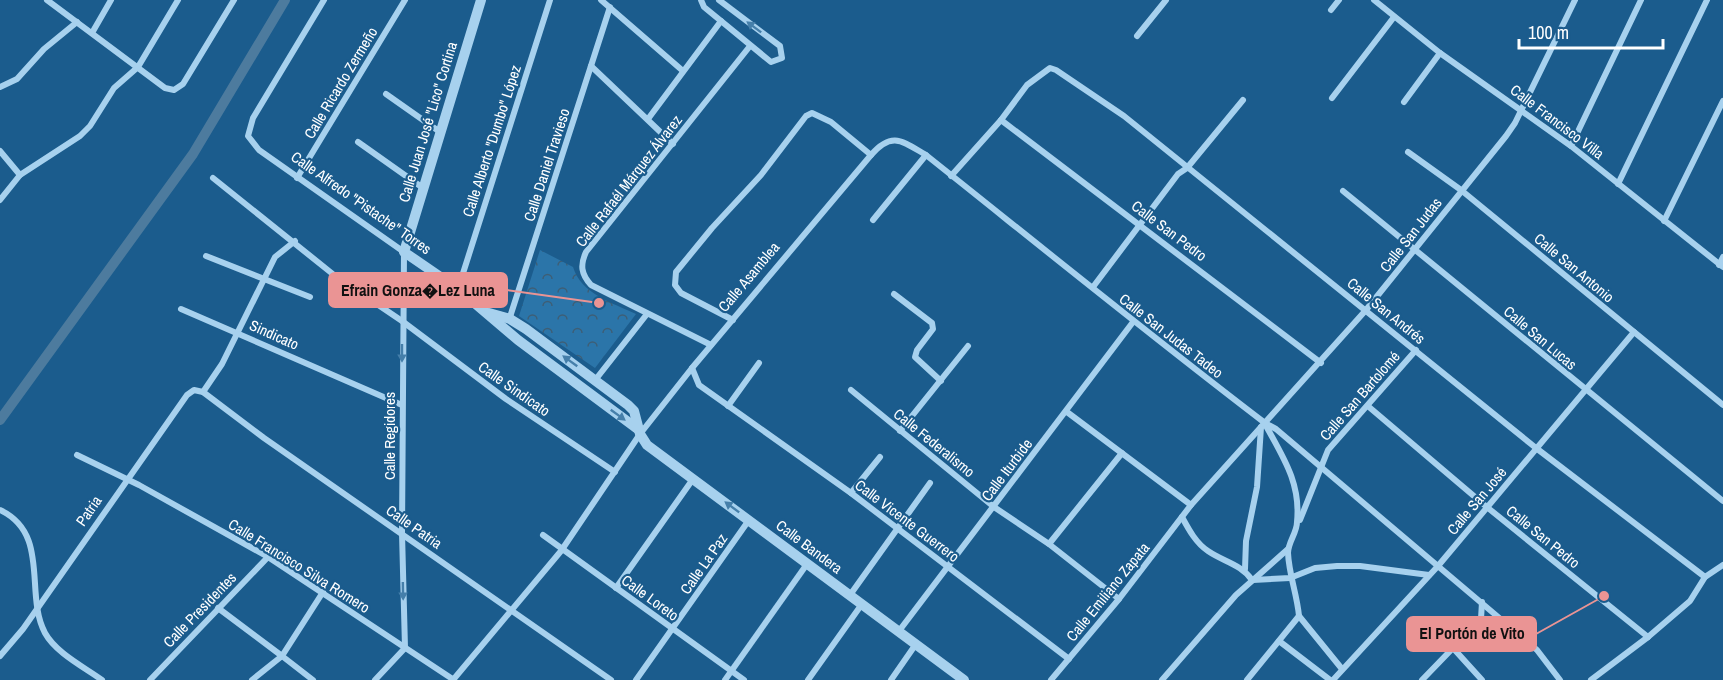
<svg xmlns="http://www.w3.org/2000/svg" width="1723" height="680" font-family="'Archivo Narrow',sans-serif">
	<defs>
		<pattern id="park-crowns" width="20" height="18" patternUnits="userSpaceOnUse" patternTransform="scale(1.5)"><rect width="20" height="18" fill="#2b75a9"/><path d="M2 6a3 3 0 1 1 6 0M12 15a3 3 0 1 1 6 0" fill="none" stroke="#3d5e76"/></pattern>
	</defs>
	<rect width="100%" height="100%" fill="#1b5c8d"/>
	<path fill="url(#park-crowns)" d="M540 250 573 267C581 294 613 303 636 314L595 368 519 316Z"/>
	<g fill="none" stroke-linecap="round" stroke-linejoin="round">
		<path stroke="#4d7b9e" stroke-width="10" d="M0 420 193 154 285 0"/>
		<g stroke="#a7d1ee" stroke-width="6">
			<path d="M47 0 165 88 174 90 183 84 234 0"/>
			<path d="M324 0 253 118 248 136 259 150 404 252 402 533 405 648 375 680"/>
			<path d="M601 0 683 71"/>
			<path d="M701 0 704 7 771 62 782 58 780 46 719 0"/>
			<path d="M1374 0 1440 53 1571 146 1723 267"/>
			<path d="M1331 10 1339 0"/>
			<path d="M92 33 111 0"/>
			<path d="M1137 36 1166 0"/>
			<path d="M591 66 673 144"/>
			<path d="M0 87 17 79 44 49 77 22"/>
			<path d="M386 94 440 132"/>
			<path d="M1332 98 1394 17"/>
			<path d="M1404 102 1440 53"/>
			<path d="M648 119 721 21"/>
			<path d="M1001 120 1321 363"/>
			<path d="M358 142 423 188"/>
			<path d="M1571 146 1641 0"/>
			<path d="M0 151 20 175"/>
			<path d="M1408 152 1461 190 1723 405"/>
			<path d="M951 176 1001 120 1027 85 1050 68 1056 70 1124 116 1536 448 1705 577"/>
			<path d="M213 178 334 275 402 321 506 399 615 472"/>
			<path d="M297 178 405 0"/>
			<path d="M1618 184 1707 0"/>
			<path d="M1343 191 1723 501"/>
			<path d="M0 200 20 175 80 136 90 126 114 88 138 67 178 0"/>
			<path d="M873 220 926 155"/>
			<path d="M1664 221 1723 101"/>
			<path d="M206 256 310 297"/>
			<path d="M1719 265 1723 257"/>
			<path d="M1093 287 1178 174 1187 168 1243 100"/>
			<path d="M458 289 550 0"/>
			<path d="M894 294 932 323 933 329 917 350 915 357 941 381"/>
			<path d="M181 309 402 405"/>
			<path d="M509 320 610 7"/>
			<path d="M733 320 681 293 675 285 676 272 712 228 761 175 806 116 812 113 831 122 871 155"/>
			<path d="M711 345 591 285C581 274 580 265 586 252L750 46"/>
			<path d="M692 368 699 385 851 493 1069 659"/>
			<path d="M596 379 647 314"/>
			<path d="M851 390 994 507 1049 544 1119 599"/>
			<path d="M203 392 222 364 275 257 295 241"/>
			<path d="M728 406 759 363"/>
			<path d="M1369 407 1488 508 1648 637"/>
			<path d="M1067 412 1191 505"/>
			<path d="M900 431 968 346"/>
			<path d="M77 455 139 485 268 557 454 680"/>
			<path d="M851 493 880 457"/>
			<path d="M0 510C51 534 24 594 45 633 56 653 84 667 102 680"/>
			<path d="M1182 517C1189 530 1196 543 1208 551 1224 562 1241 564 1252 580"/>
			<path d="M1300 520 1328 450 1416 350"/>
			<path d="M543 535 744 680"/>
			<path d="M1049 544 1122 453"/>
			<path d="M1245 569 1246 541 1257 487 1261 427"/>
			<path d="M1253 580 1290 578 1315 568 1337 566H1360L1429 575"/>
			<path d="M616 588 693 479"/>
			<path d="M850 595 930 483"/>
			<path d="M218 608 282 656 323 592"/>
			<path d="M1299 616 1342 669"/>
			<path d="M899 631 1133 322"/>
			<path d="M1279 641 1330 680"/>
			<path d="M1453 648 1482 680"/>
			<path d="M0 656 23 629 187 395 194 390 203 392 264 438 611 680"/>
			<path d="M150 680 268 557"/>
			<path d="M252 680 282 656 313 680"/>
			<path d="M453 680 561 551 640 434 692 368 871 155C892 131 902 141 926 155 1039 245 1151 336 1265 423L1276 429 1537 650 1560 680"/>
			<path d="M636 680 749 520"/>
			<path d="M725 680 807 564"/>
			<path d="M808 680 862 604"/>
			<path d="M891 680 916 644"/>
			<path d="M1051 680 1119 599 1191 505 1366 310 1506 136 1515 123 1575 0"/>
			<path d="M1162 680 1236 595 1288 549"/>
			<path d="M1247 680 1299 616C1297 594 1289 575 1288 553 1288 542 1297 533 1297 522 1301 483 1283 457 1265 424"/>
			<path d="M1333 680 1438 566 1634 332"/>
			<path d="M1422 680 1481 619 1482 602"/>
			<path d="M1591 680 1648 637 1690 601 1705 577 1723 565"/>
		</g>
		<g stroke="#a7d1ee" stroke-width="10">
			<path d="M481 0 404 252 458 289 518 340 639 430"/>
			<path d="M489 313 510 319 526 329 628 405 634 411 640 434 647 445 964 680"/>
		</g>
	</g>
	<defs><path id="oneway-solid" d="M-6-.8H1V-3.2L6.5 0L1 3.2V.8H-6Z" transform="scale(1.5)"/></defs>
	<g fill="#457faa">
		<use href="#oneway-solid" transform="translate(754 27) rotate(-143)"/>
		<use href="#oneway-solid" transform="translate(402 353) rotate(90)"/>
		<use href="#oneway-solid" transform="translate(570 361) rotate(-144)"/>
		<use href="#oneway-solid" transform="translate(618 415) rotate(36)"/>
		<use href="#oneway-solid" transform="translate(732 507) rotate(-143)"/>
		<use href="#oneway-solid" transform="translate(403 591) rotate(89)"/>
	</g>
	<g text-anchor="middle" stroke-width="4.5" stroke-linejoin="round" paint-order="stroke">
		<g font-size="15" fill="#fff" stroke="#1b5c8d">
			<text transform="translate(341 83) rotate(-59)" y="5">Calle Ricardo Zermeño</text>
			<text transform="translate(428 122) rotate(-73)" y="5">Calle Juan José "Lico" Cortina</text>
			<text transform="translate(1557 122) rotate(37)" y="5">Calle Francisco Villa</text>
			<text transform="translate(492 141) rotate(-72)" y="5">Calle Alberto "Dumbo" López</text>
			<text transform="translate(547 165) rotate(-72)" y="5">Calle Daniel Travieso</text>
			<text transform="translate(629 181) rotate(-52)" y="5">Calle Rafaél Márquez Álvarez</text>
			<text transform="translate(361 203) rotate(35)" y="5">Calle Alfredo "Pistache" Torres</text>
			<text transform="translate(1169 231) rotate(37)" y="5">Calle San Pedro</text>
			<text transform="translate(1411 235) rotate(-52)" y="5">Calle San Judas</text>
			<text transform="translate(1574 268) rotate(40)" y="5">Calle San Antonio</text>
			<text transform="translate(749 277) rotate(-50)" y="5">Calle Asamblea</text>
			<text transform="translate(1386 311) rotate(39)" y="5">Calle San Andrés</text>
			<text transform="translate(274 335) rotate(24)" y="5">Sindicato</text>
			<text transform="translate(1171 336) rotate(38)" y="5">Calle San Judas Tadeo</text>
			<text transform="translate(1540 338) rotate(40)" y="5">Calle San Lucas</text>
			<text transform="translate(514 389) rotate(35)" y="5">Calle Sindicato</text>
			<text transform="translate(1360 396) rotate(-49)" y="5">Calle San Bartolomé</text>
			<text transform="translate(390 436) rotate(-90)" y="5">Calle Regidores</text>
			<text transform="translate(934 443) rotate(39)" y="5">Calle Federalismo</text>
			<text transform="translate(1007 470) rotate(-53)" y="5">Calle Iturbide</text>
			<text transform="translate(1477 501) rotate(-50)" y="5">Calle San José</text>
			<text transform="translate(89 511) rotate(-55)" y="5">Patria</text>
			<text transform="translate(907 521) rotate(37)" y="5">Calle Vicente Guerrero</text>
			<text transform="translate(414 527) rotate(35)" y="5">Calle Patria</text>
			<text transform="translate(1543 537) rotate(39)" y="5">Calle San Pedro</text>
			<text transform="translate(809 547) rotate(37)" y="5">Calle Bandera</text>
			<text transform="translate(704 564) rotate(-55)" y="5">Calle La Paz</text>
			<text transform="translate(299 566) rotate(32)" y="5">Calle Francisco Silva Romero</text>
			<text transform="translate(1108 592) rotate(-51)" y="5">Calle Emiliano Zapata</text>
			<text transform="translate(650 598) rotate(36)" y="5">Calle Loreto</text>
			<text transform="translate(200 610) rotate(-46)" y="5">Calle Presidentes</text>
		</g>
	</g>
	<path fill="none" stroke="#ea9494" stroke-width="2" d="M599 303L507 290M1604 596L1536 634"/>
	<g fill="#ea9494" stroke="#1b5c8d" stroke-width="2">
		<circle cx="599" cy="303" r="6"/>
		<circle cx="1604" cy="596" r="6"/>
	</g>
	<g fill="#ea9494" stroke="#ea9494" stroke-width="2">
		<rect x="329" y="273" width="178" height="34" rx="6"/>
		<rect x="1407" y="617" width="129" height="34" rx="6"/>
	</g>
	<g font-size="16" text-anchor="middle" font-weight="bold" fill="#111">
		<text x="418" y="296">Efrain Gonza�Lez Luna</text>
		<text x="1472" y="639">El Portón de Vito</text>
	</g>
	<path d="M1519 39v9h144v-9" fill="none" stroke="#ffffff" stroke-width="3"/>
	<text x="1528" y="39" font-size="18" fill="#ffffff" stroke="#1b5c8d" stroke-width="4.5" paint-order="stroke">100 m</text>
</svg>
